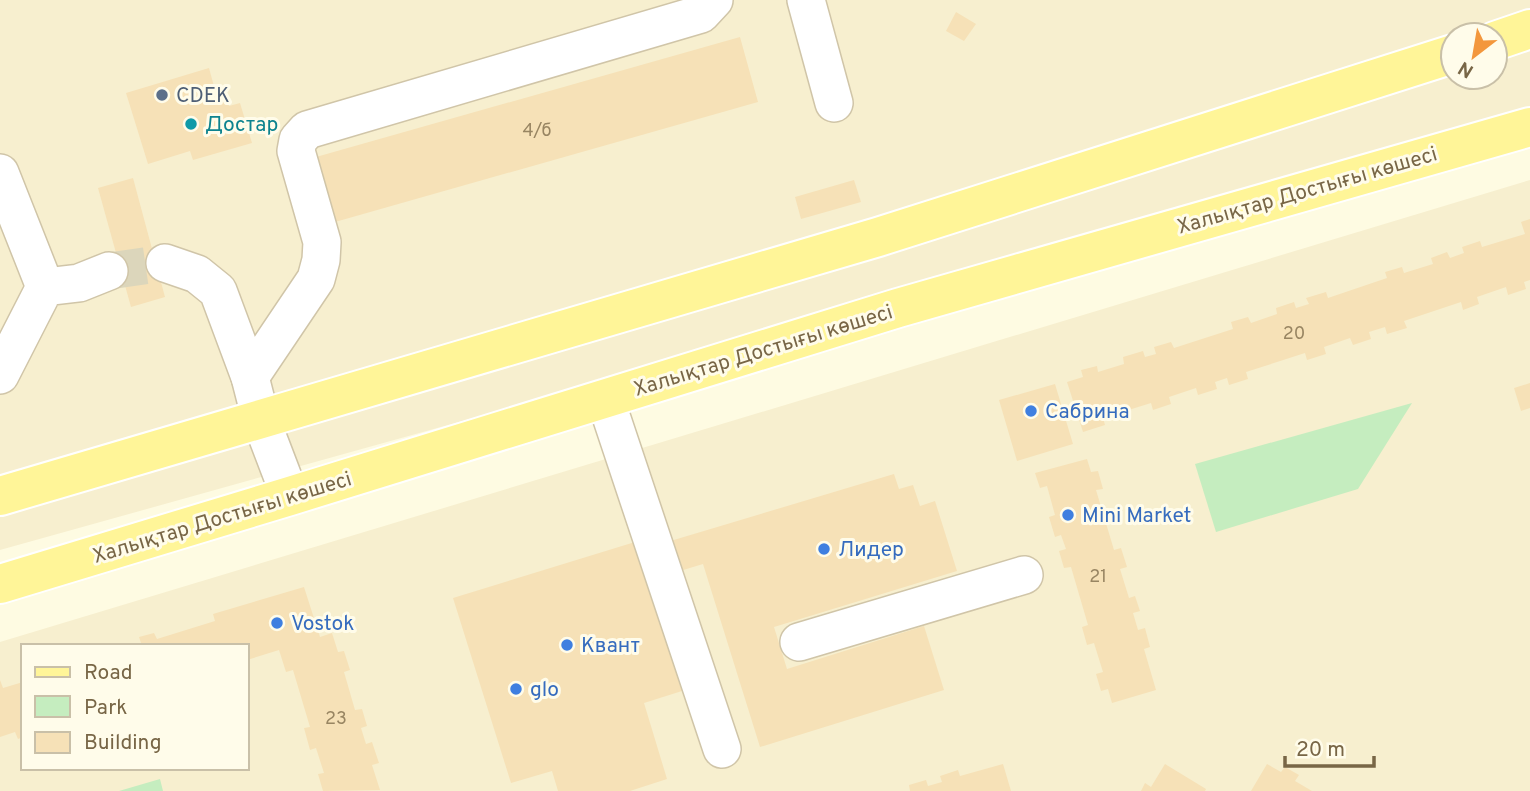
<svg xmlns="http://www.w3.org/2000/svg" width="1530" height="791" font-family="Overpass,sans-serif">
	<rect width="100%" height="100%" fill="#fefbe2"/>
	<g fill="#f7efcf" fill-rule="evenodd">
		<path d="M0 0H1530V123L0 550ZM1453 35H1495V77H1453Z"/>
		<path d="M1530 180V791H0V642ZM23 646H247V768H23Z"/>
	</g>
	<g fill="#c5edbf">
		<path d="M1412 403 1358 489 1216 532 1195 464Z"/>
		<path d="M160 779 163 791H119Z"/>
	</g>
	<g fill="#f6e1b7">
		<path d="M956 12 976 24 964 41 946 31Z"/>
		<path d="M740 37 758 102 335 222 316 157Z"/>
		<path d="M209 68 215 90 224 88 229 106 240 103 252 143 193 160 190 151 148 164 126 93Z"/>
		<path d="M133 178 165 297 131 307 98 188Z"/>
		<path d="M854 180 861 202 801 219 795 197Z"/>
		<path d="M1530 219V280L1524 282 1526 289 1508 295 1506 287 1477 297 1479 304 1463 310 1461 302 1404 321 1407 328 1387 334 1385 327 1369 332 1371 339 1353 345 1350 338 1324 347 1326 354 1307 360 1305 353 1246 372 1248 379 1229 385 1227 378 1215 382 1217 389 1198 395 1196 388 1169 397 1171 404 1153 410 1151 403 1103 418 1105 425 1083 432 1067 382 1083 377 1081 370 1097 366 1098 372 1124 364 1123 357 1143 351 1145 357 1156 354 1154 347 1171 342 1174 348 1233 329 1231 322 1248 317 1251 323 1277 314 1276 308 1294 302 1296 308 1309 304 1306 298 1326 292 1328 298 1387 278 1385 272 1402 267 1404 273 1433 264 1431 258 1447 252 1450 258 1464 253 1462 247 1480 241 1482 247 1525 234 1521 222Z"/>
		<path d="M1530 383V408L1521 411 1514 388Z"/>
		<path d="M1055 384 1073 444 1017 461 999 400Z"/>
		<path d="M1087 459 1091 472 1098 471 1103 489 1096 490 1114 550 1121 548 1127 567 1120 569 1129 598 1135 596 1140 611 1133 613 1138 630 1145 628 1150 647 1144 649 1156 690 1112 703 1108 689 1101 691 1096 674 1103 672 1094 643 1087 645 1082 627 1088 625 1071 567 1064 568 1059 551 1066 549 1061 535 1055 537 1049 517 1055 515 1047 486 1040 488 1035 473Z"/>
		<path d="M894 474 899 489 913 485 920 506 935 501 957 571 774 627 787 669 924 626 944 690 760 747 703 564 647 581 682 691 644 703 667 779 630 791H558L552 771 511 783 453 598 635 542 637 551Z"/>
		<path d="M304 587 320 637 332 633 338 652 344 651 350 670 344 672 355 710 362 709 367 726 361 728 366 744 372 742 379 763 372 765 380 790 323 791 318 774 324 773 316 748 310 750 304 728 310 727 293 670 286 672 279 650 247 660V646H142L139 637 154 633 157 639 215 621 213 614Z"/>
		<path d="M0 680 3 688 23 682V737L18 739 15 732 0 737Z"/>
		<path d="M1003 764 1011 791H910L909 785 926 780 928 786 942 782 940 776 958 770 960 776Z"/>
		<path d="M1165 764 1206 789 1205 791H1141L1145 783 1151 787Z"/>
		<path d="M1267 764 1281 772 1285 767 1299 775 1295 781 1312 791H1251Z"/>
	</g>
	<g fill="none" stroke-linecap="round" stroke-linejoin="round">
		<path stroke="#dcd6bb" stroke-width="37" stroke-dasharray="37 18" stroke-linecap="butt" d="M109 271 165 263"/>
		<defs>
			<g id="minor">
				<path d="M806 0 834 103"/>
				<path d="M0 173 45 287"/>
				<path d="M165 263 197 274 218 291 250 377 261 420 290 496"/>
				<path d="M0 375 45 287 79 283 109 271"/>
				<path d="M250 377 316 279 321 260 322 242 296 151 298 140 307 130 701 14 714 0"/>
				<path d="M605 398 722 749"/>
				<path d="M799 642 1024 575"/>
			</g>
			<g id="major">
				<path d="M1495 41 1530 29"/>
				<path d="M0 496 878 237 1453 54"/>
				<path d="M0 584 290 496 898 308 1530 127"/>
			</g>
		</defs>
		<use href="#minor" stroke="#d0c5a8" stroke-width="40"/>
		<use href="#major" stroke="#fff" stroke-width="42"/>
		<use href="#minor" stroke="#fff" stroke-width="37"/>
		<use href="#major" stroke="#fff598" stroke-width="38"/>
	</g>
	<circle fill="#5c6f8a" stroke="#fffcea" stroke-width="2.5" cx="162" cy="95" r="7"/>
	<circle fill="#0f9aa8" stroke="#fffcea" stroke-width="2.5" cx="191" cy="124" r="7"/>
	<g fill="#3f7fe0" stroke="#fffcea" stroke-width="2.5">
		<circle cx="1031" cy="411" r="7"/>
		<circle cx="1068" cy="515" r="7"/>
		<circle cx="824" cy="549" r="7"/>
		<circle cx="277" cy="623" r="7"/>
		<circle cx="567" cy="645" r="7"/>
		<circle cx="516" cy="689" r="7"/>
	</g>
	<g text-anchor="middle" stroke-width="6" stroke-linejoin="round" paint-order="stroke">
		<g font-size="18" fill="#988562">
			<text x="537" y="136">4/б</text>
			<text x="1294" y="339">20</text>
			<text x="1098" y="582">21</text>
			<text x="336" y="724">23</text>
		</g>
		<g font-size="21" fill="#4e5e75" stroke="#fffcea" text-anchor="start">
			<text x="176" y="102">CDEK</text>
		</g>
		<g font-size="21" fill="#0d838f" stroke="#fffcea" text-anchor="start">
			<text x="205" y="131">Достар</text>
		</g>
		<g font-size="21" fill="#786646" stroke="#fffcea">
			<text transform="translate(1307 190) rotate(-16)" y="7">Халықтар Достығы көшесі</text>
			<text transform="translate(763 350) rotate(-17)" y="7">Халықтар Достығы көшесі</text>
			<text transform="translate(222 517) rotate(-17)" y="7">Халықтар Достығы көшесі</text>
		</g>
		<g font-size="21" fill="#366cbe" stroke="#fffcea" text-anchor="start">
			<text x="1045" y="418">Сабрина</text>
			<text x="1082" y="522">Mini Market</text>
			<text x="838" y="556">Лидер</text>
			<text x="291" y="630">Vostok</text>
			<text x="581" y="652">Квант</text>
			<text x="530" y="696">glo</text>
		</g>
	</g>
	<rect x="21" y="644" width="228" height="126" fill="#fffcea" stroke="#c9c0a8" stroke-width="2"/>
	<rect x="35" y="667" width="35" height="10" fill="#fff598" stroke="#c9c0a8" stroke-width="2"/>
	<text x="84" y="679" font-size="21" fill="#786646">Road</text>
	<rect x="35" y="696" width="35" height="21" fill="#c5edbf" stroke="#c9c0a8" stroke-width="2"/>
	<text x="84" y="714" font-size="21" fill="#786646">Park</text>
	<rect x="35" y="732" width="35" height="21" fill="#f6e1b7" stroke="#c9c0a8" stroke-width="2"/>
	<text x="84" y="749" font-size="21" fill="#786646">Building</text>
	<g transform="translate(1474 56) rotate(211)"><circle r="33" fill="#fffcea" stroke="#c9c0a8" stroke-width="2"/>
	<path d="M0-5L12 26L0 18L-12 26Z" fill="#f3973c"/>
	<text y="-10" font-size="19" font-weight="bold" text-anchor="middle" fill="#786646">N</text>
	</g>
	<path d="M1285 756v10h89v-10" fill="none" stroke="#786646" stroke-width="3.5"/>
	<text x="1296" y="756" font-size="21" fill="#786646" stroke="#fffcea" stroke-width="5" paint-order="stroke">20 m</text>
</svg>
